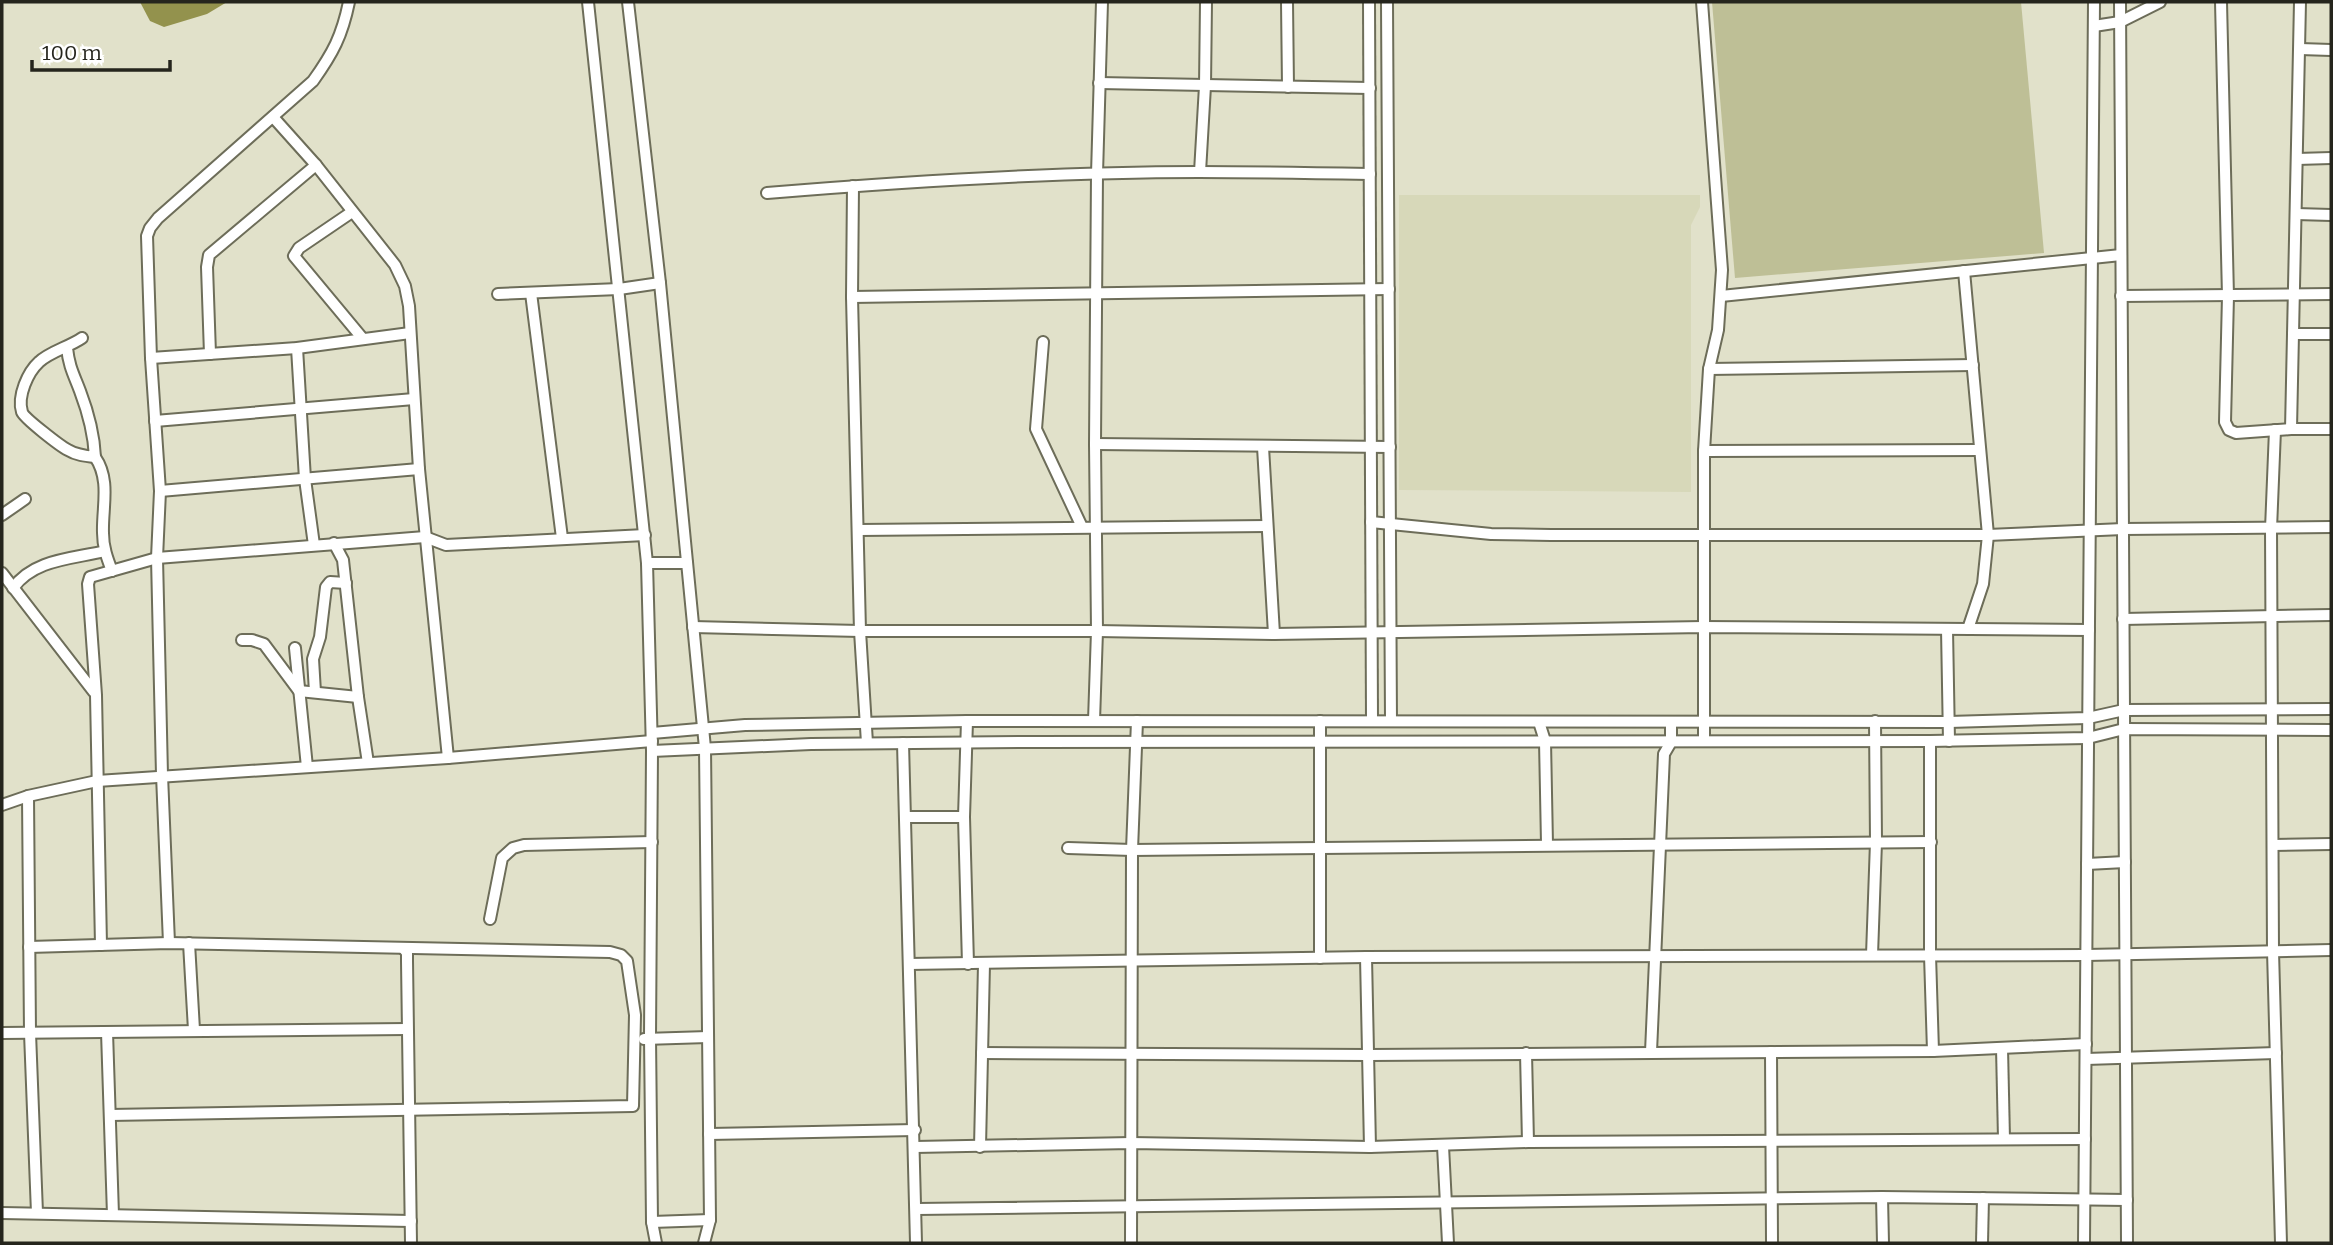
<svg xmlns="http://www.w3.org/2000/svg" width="2333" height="1245" font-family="Bitter,serif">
	<rect width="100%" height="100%" fill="#e1e1ca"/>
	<path fill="#d7d8b9" d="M1399 195H1700V207L1691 225V492L1399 490Z"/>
	<path fill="#bebf96" d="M1712 2H2021L2044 253 1735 278Z"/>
	<path fill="#93924d" d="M140 2H227L207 14 164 27 150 21Z"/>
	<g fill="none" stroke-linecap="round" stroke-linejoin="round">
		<defs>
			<g id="minor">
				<path d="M588 2 647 563 652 751 650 1037 652 1222 656 1243"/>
				<path d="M628 2 660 283 705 748 710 1220 704 1243"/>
				<path d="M1287 2 1288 87"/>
				<path d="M1369 2 1372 721"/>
				<path d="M1387 2 1391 721"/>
				<path d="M1702 2 1722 270 1718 330 1709 369 1704 451V741"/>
				<path d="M2120 2 2127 1243"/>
				<path d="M2221 2 2228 296 2225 422 2229 430 2236 433 2291 429H2331"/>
				<path d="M2094 26 2120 22 2160 2"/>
				<path d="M2300 49 2331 50"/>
				<path d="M1099 83 1370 88"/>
				<path d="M273 117 316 165 395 265 405 286 409 306 419 469 448 758"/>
				<path d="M2297 159 2331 158"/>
				<path d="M1200 172 1205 86 1206 2"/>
				<path d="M853 186 852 297 860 631 867 743"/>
				<path d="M767 193C911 181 1055 172 1199 172 1256 172 1313 173 1370 174"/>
				<path d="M352 212 299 248 294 256 363 339"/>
				<path d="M2296 214 2331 215"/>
				<path d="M1964 271 1988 535 1983 584 1968 629"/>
				<path d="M531 293 562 538"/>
				<path d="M498 294 619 289 660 283"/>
				<path d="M1721 296 2121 255"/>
				<path d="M2121 296 2331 294"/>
				<path d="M852 297 1389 289"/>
				<path d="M2293 334H2331"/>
				<path d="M1043 342 1036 429 1082 527"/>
				<path d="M67 348C69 367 74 375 80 391 88 412 94 435 95 457 85 456 76 455 68 450 60 446 24 418 22 412 17 396 28 372 39 362 49 352 69 347 82 338"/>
				<path d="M297 348 305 479 314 545"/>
				<path d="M210 354 207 267 209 255 316 165"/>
				<path d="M151 358 297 348 410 333"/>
				<path d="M1709 369 1973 365"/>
				<path d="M155 421 414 399"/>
				<path d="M2291 429 2300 2"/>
				<path d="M2275 430 2271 529 2273 951 2281 1243"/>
				<path d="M1095 444 1390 447"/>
				<path d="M1263 447 1274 634"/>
				<path d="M1704 451 1979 450"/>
				<path d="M95 457C111 480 102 508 103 533 103 547 107 558 112 571"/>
				<path d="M160 491 419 469"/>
				<path d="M2 515 25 499"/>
				<path d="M1371 522 1491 534 1551 535H1988L2123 529 2331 527"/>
				<path d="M859 530 1267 526"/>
				<path d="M334 543 343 560 358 697 368 763"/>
				<path d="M647 563H687"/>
				<path d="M2 573 94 692"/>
				<path d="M13 588C34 559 72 559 105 551"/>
				<path d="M2123 619 2331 615"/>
				<path d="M693 627 860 631H1097L1274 634 1703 627 2089 630"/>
				<path d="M1947 629 1949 741"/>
				<path d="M242 640H252L264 644 299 691 358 697"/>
				<path d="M295 648 307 767"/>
				<path d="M315 692 313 659 320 637 326 587 330 582 346 583"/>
				<path d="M967 721 964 817 968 964"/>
				<path d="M1094 721 1097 631 1095 444 1097 174 1102 2"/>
				<path d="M1320 721V958"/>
				<path d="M1539 722 1545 741 1547 844"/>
				<path d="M652 733 745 725 967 721 1949 722 2088 718 2124 710 2331 709"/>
				<path d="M1930 741V955L1933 1051"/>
				<path d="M903 743 916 1243"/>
				<path d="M652 751 811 744 1028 742 1930 741 2088 738 2124 729 2331 730"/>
				<path d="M28 796 30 1033 37 1213"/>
				<path d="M2 805 28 796 97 781 448 758 652 741"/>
				<path d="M905 817H964"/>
				<path d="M2273 845 2331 844"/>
				<path d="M1068 848 1132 850 1931 842"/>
				<path d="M2087 864 2125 862"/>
				<path d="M490 919 502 858 513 848 524 845 652 842"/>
				<path d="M169 943 162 775 157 558 160 491 151 358 147 236 150 228 158 218 313 81C333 53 342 36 349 2"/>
				<path d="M189 943 194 1030"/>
				<path d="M101 945 96 695 88 584 90 577 157 558 425 537 446 545 645 535"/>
				<path d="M29 947 169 943 610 952 621 955 627 961 635 1015 633 1106 110 1115"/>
				<path d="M403 948 407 953V961L411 1243"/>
				<path d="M1872 955 1876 842 1875 721"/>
				<path d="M1366 957 1370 1147"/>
				<path d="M909 964 1366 957 2086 955 2331 950"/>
				<path d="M107 1032 113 1215"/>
				<path d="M2 1033 407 1029"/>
				<path d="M644 1039 708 1037"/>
				<path d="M2002 1048 2004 1139"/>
				<path d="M1651 1052 1664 754 1671 742V723"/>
				<path d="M1771 1052 1772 1243"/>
				<path d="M982 1053 1369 1055 1933 1051 2086 1044"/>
				<path d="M1526 1053 1528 1142"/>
				<path d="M2086 1059 2276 1053"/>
				<path d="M709 1134 915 1130"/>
				<path d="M1443 1146 1448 1243"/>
				<path d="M915 1147 1131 1143 1370 1147 1528 1142 2085 1139"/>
				<path d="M980 1147 984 964"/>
				<path d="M1882 1197 1883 1243"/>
				<path d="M917 1209 1882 1197 2127 1200"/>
				<path d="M2 1213 411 1221"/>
				<path d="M652 1222 710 1220"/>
				<path d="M1131 1243 1132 850 1137 721"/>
				<path d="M1982 1243 1983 1198"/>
				<path d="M2084 1243 2094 2"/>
			</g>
		</defs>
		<use href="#minor" stroke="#6d6d59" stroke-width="14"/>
		<use href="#minor" stroke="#fff" stroke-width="10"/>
	</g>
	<rect width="2333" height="1245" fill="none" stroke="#25251d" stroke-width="7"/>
	<path d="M32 60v10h138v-10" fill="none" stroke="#25251d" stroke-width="3.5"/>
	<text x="42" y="60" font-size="21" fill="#25251d" stroke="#ffffff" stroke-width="5" paint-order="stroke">100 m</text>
</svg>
